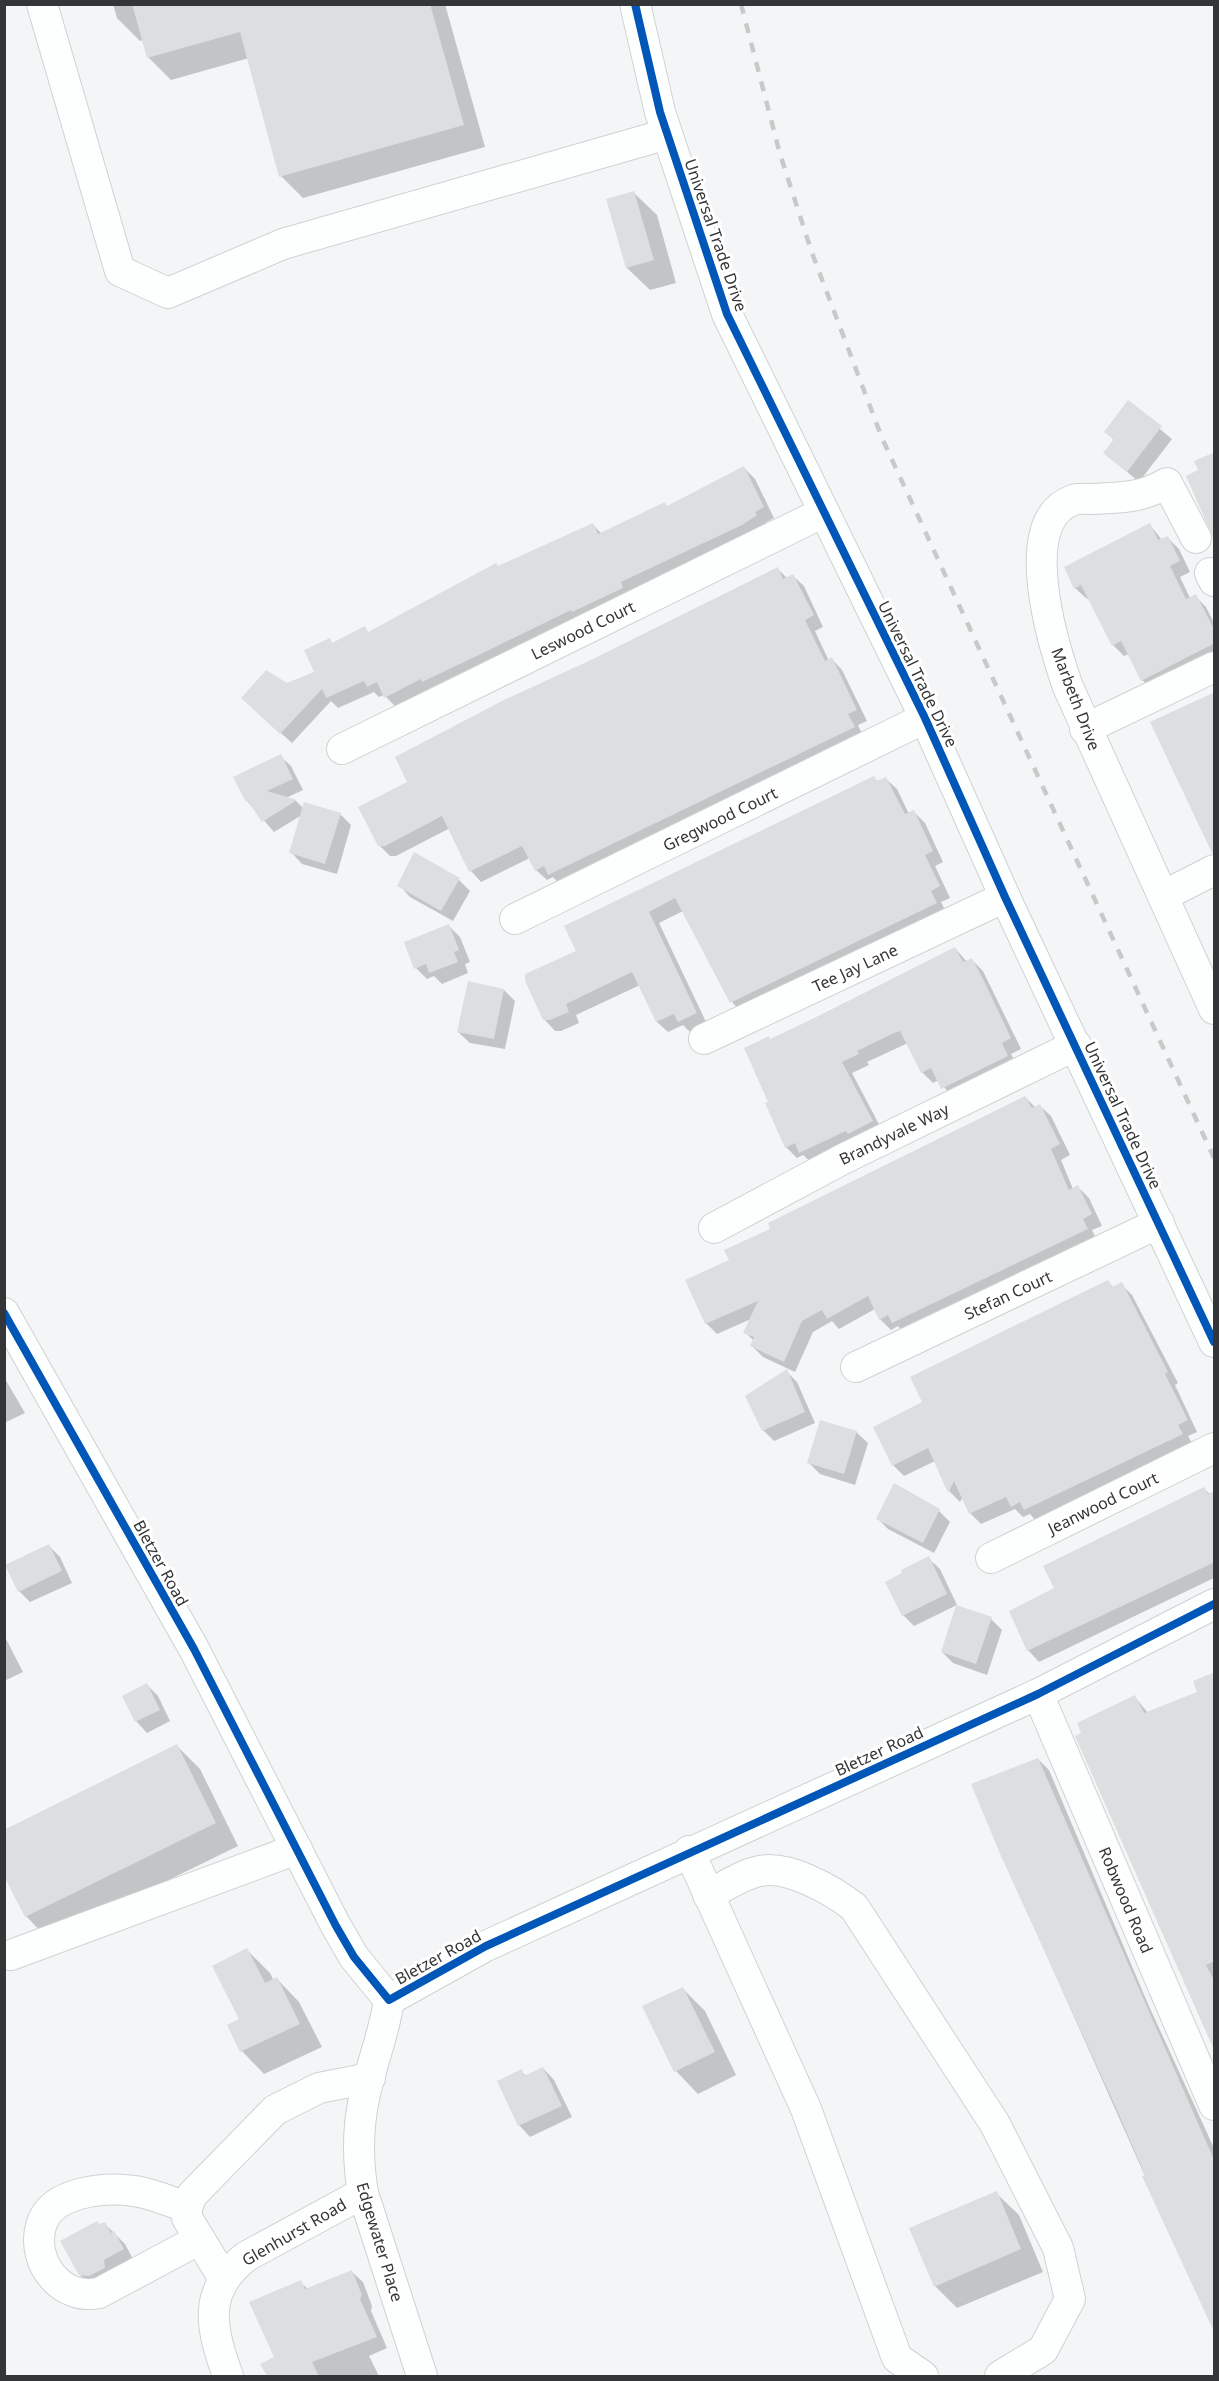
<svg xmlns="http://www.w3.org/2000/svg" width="1219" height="2381" font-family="'Noto Sans',sans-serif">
	<rect width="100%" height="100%" fill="#f3f5f7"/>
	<g fill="#0003">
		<path d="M113 4H445L485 147 303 198 281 176 249 58 171 80 148 57 143 40 140 41 117 18Z"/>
		<path d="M634 193 657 215 676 283 650 290 627 268Z"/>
		<path d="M1128 403 1172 439 1139 482 1105 453 1114 440 1106 432Z"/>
		<path d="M744 468 755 479 774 518 765 523 767 527 396 707 384 695 379 697 374 692 338 708 331 701 292 743 254 709 286 685 316 673 329 640 333 644 364 628 369 633 499 568 593 525 602 534 668 507Z"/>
		<path d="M1150 525 1162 540 1167 537 1179 549 1190 572 1180 577 1190 598 1195 596 1206 607 1214 623V660L1154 691 1142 680 1129 654 1124 656 1113 645 1089 598 1087 599 1075 588Z"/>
		<path d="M778 569 787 578 793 576 804 586 823 627 815 631 829 661 832 659 842 670 867 721 858 725 864 738 560 885 553 877 547 880 536 870 530 858 481 882 471 871 450 828 396 856H390L379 845 409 783 594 661Z"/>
		<path d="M280 756 291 766 303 790 286 798 296 801 304 809 340 814 351 825 337 874 302 864 291 852 302 815 274 832 247 801Z"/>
		<path d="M874 778 879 782 886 779 897 789 909 814 914 812 925 823 943 862 935 866 950 898 941 902 947 914 742 1013 732 1002 683 911 659 923 707 1024 690 1032 683 1025 668 1032 657 1022 640 985 576 1015 579 1023 561 1031H555L544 1019 578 952Z"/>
		<path d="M414 854 459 880 470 891 453 921 410 897 399 885Z"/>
		<path d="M449 926 460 937 470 962 465 964 468 973 442 984 434 976 427 979 416 968Z"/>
		<path d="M955 948 967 962 972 960 983 971 1021 1049 1011 1054 1018 1067 953 1099 939 1080 933 1083 922 1072 908 1043 867 1062 869 1065 852 1073 883 1132 812 1163 803 1155 797 1158 786 1147 770 1102 771 1040Z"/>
		<path d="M504 990 515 1001 505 1049 470 1043 458 1032Z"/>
		<path d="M1025 1097 1036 1108 1040 1106 1051 1116 1070 1155 1061 1160 1073 1189 1078 1187 1089 1198 1102 1226 1092 1230 1097 1241 904 1333 898 1326 891 1330 880 1319 875 1309 839 1329 832 1321 813 1332 795 1372 763 1357 752 1346 754 1341 745 1332 751 1319 717 1334 706 1323 731 1261 772 1230Z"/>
		<path d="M1108 1282 1114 1288 1121 1284 1132 1295 1178 1383 1175 1385 1197 1432 1188 1436 1193 1445 1036 1521 1030 1514 1023 1517 1015 1509 981 1524 970 1513 963 1496 960 1502 950 1492 935 1461 904 1476 893 1465 924 1403Z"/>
		<path d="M786 1371 797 1382 815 1423 774 1441 763 1430Z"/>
		<path d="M4 1377 25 1413 4 1423Z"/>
		<path d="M856 1432 868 1443 855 1485 820 1474 809 1463Z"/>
		<path d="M1204 1489 1210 1494 1214 1492V1578L1039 1662 1028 1650 1056 1588Z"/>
		<path d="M939 1511 950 1522 934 1553 888 1529 878 1519Z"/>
		<path d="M49 1546 60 1557 72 1583 30 1602 19 1591Z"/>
		<path d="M928 1558 940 1569 957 1605 914 1626 903 1615Z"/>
		<path d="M991 1619 1002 1630 987 1675 953 1663 942 1652Z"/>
		<path d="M4 1635 23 1672 4 1681Z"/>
		<path d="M1214 1677V2050L1135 1697 1148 1713 1199 1692Z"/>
		<path d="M147 1685 158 1696 170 1721 147 1733 136 1721Z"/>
		<path d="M177 1746 200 1769 238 1846 48 1939 26 1916Z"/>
		<path d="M1038 1759 1049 1770 1148 2004 1214 2148V2331L1002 1855Z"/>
		<path d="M247 1950 270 1973 274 1981 277 1979 299 2002 322 2047 264 2074 242 2051 229 2026 241 2020Z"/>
		<path d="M682 1988 705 2011 736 2075 698 2094 676 2071Z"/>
		<path d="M543 2068 554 2080 572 2117 530 2137 519 2125 521 2071 526 2076Z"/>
		<path d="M996 2193 1019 2215 1043 2272 957 2308 935 2286Z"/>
		<path d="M104 2223 125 2244 134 2261 90 2285 78 2273 99 2226Z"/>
		<path d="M352 2272 363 2282 372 2306 371 2311 387 2348 369 2356 379 2376H269L262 2365 276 2358 300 2282 308 2289Z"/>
	</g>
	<g fill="#dcdedf">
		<path d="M132 4H430L464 125 279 177 240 32 147 58Z"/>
		<path d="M634 191 654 260 626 268 606 199Z"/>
		<path d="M1128 400 1162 426 1127 472 1103 453 1114 439 1104 432Z"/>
		<path d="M1215 452V542L1186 476 1198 470 1194 461Z"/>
		<path d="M744 466 764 507 755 512 757 515 742 525 621 582 623 588 572 612 571 610 481 654 422 682 421 679 384 698 377 682 367 687 364 681 326 698 322 689 280 734 241 698 266 670 287 683 314 672 304 650 330 638 332 643 365 626 368 632 496 563 498 566 593 523 598 534 665 502 667 506Z"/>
		<path d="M1150 523 1158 540 1168 536 1180 561 1170 566 1186 599 1196 594 1215 631V643L1141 681 1121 641 1112 646 1081 585 1074 589 1064 567Z"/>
		<path d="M778 567 783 579 793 574 814 615 805 620 825 661 832 657 857 710 848 714 855 727 548 875 544 866 535 871 522 846 469 872 442 816 385 846H378L358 807 407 782 395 757 504 700 593 659Z"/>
		<path d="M1215 692V853H1212L1150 722Z"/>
		<path d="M281 754 293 779 267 791 297 800 262 822 248 801 246 802 233 777Z"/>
		<path d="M874 776 877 781 886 777 905 814 914 810 933 851 925 855 940 886 931 891 937 903 730 1003 675 898 649 912 697 1013 678 1022 674 1014 656 1022 632 972 566 1004 569 1012 550 1020H543L525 981V974L576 951 564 926Z"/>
		<path d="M304 802 341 813 325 864 289 853Z"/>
		<path d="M414 852 460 878 441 911 397 886Z"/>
		<path d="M449 924 459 950 454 952 458 962 429 973 426 964 414 969 404 942Z"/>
		<path d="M955 947 963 962 972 958 985 983 1011 1038 1002 1043 1008 1056 941 1089 931 1068 921 1073 900 1031 894 1033 857 1051 859 1054 842 1062 873 1121 848 1134 846 1131 799 1153 795 1143 785 1148 765 1103 768 1102 744 1048 769 1036 770 1039 817 1017Z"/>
		<path d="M468 981 504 989 494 1039 457 1032Z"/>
		<path d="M1025 1096 1032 1108 1040 1104 1060 1144 1051 1149 1069 1190 1078 1185 1092 1214 1083 1219 1088 1229 892 1323 888 1315 879 1320 868 1296 827 1319 822 1310 802 1321 784 1362 750 1346 754 1337 743 1333 758 1301 705 1324 685 1280 729 1260 724 1250 770 1229 768 1223Z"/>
		<path d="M1108 1280 1112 1287 1122 1282 1168 1372 1165 1374 1188 1420 1178 1425 1183 1434 1024 1510 1020 1502 1011 1507 1006 1497 969 1514 954 1481 948 1493 928 1448 892 1466 873 1427 922 1402 910 1377Z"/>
		<path d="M787 1369 805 1412 762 1431 745 1396Z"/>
		<path d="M820 1420 857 1431 844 1474 807 1463Z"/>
		<path d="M894 1483 940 1509 923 1543 876 1519Z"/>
		<path d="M1204 1487 1208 1494 1215 1491V1562L1027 1651 1009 1611 1054 1588 1043 1566Z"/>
		<path d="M49 1544 62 1571 18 1592 5 1565Z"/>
		<path d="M929 1556 947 1594 902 1616 885 1582 902 1573 901 1570Z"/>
		<path d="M956 1605 992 1617 976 1664 941 1652Z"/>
		<path d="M1215 1672V1961L1206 1965 1215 1982V2052L1075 1736 1081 1733 1077 1723 1135 1695 1144 1713 1197 1692 1193 1681Z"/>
		<path d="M147 1683 160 1710 135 1722 122 1696Z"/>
		<path d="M177 1744 216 1823 25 1917 4 1876V1830Z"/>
		<path d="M1038 1758 1215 2162V2334L1142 2176 1145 2175 1117 2110 1001 1856 971 1784Z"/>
		<path d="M247 1948 265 1983 277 1977 300 2024 240 2052 227 2025 239 2019 212 1966Z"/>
		<path d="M683 1987 715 2052 674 2072 642 2006Z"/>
		<path d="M543 2067 562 2106 518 2126 497 2081 522 2069 524 2076Z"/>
		<path d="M997 2191 1021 2249 934 2287 909 2228Z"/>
		<path d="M97 2221 99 2224 105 2222 111 2233 114 2231 124 2249 104 2260 105 2268 89 2276 79 2275 60 2241Z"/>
		<path d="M352 2270 362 2295 360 2299 377 2337 312 2362 319 2376H267L260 2364 274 2357 249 2302 301 2280 305 2289Z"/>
	</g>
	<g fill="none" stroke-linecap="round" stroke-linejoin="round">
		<defs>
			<g id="minor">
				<path d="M42 4 120 271 168 293 283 244 667 134"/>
				<path d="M635 4 660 112 727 314 925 718 1005 897 1214 1342"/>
				<path d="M1196 538 1167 483C1139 499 1122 497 1092 499 1086 499 1078 498 1073 500 1014 521 1054 647 1068 687L1214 1009"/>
				<path d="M1210 573 1214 581"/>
				<path d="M1085 729 1214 667"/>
				<path d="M342 749 824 512"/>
				<path d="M1163 896 1214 870"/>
				<path d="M515 919 925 718"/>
				<path d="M704 1039 1005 897"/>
				<path d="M714 1228 843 1159 1076 1045"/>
				<path d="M4 1313 194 1649 336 1926 354 1957 389 2000"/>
				<path d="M856 1367 1159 1223"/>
				<path d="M991 1558 1214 1448"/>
				<path d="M1038 1694 1214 2105"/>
				<path d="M689 1851 806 2109 897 2358 923 2376"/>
				<path d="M708 1895C724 1887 743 1874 760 1871 788 1865 832 1890 854 1907L995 2124 1058 2248 1070 2299 1043 2350 1000 2376"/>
				<path d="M11 1955 297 1849"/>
				<path d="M389 2000 486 1946 1038 1694 1214 1604"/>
				<path d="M389 2000C384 2036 369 2069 363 2104 357 2135 358 2163 363 2193L422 2376"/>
				<path d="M187 2207C170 2202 151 2193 134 2191 105 2187 50 2191 41 2226 31 2262 61 2301 99 2293L200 2239"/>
				<path d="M224 2279 187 2218V2207L192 2195 275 2110 319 2088 370 2078"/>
				<path d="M228 2376C211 2328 201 2291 247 2256L363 2193"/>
			</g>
		</defs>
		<use href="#minor" stroke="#d0d1d3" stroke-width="32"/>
		<use href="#minor" stroke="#fdfefe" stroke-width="30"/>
		<path stroke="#c8c9c9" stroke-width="4.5" stroke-dasharray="10 10" stroke-linecap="butt" d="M741 4 780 154 812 253 882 438 1214 1158"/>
		<defs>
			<g id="cycleway">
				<path d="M635 4 660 112 727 314 925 718 1005 897 1214 1342"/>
				<path d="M4 1313 194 1649 336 1926 354 1957 389 2000 486 1946 1038 1694 1214 1604"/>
			</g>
		</defs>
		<use href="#cycleway" stroke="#fff" stroke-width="11"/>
		<use href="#cycleway" stroke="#0057b8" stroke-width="8"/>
	</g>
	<g text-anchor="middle" stroke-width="6" stroke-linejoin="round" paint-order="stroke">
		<g font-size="16" fill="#343537" stroke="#fff">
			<text transform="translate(716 235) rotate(71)" y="6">Universal Trade Drive</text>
			<text transform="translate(583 630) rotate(-26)" y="6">Leswood Court</text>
			<text transform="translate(918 674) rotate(64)" y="6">Universal Trade Drive</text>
			<text transform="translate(1076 699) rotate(69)" y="6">Marbeth Drive</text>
			<text transform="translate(720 819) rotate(-26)" y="6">Gregwood Court</text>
			<text transform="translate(855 968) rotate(-25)" y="6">Tee Jay Lane</text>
			<text transform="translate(1123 1115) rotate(65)" y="6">Universal Trade Drive</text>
			<text transform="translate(894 1134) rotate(-26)" y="6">Brandyvale Way</text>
			<text transform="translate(1008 1295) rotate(-25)" y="6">Stefan Court</text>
			<text transform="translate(1103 1503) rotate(-26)" y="6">Jeanwood Court</text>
			<text transform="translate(161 1563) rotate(61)" y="6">Bletzer Road</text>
			<text transform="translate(879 1751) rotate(-25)" y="6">Bletzer Road</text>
			<text transform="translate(1126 1900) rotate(67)" y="6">Robwood Road</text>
			<text transform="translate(438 1957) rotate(-29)" y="6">Bletzer Road</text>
			<text transform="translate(294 2232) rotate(-30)" y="6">Glenhurst Road</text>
			<text transform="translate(380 2242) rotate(73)" y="6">Edgewater Place</text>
		</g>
	</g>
	<rect width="1219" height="2381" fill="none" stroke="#343537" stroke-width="12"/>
</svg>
